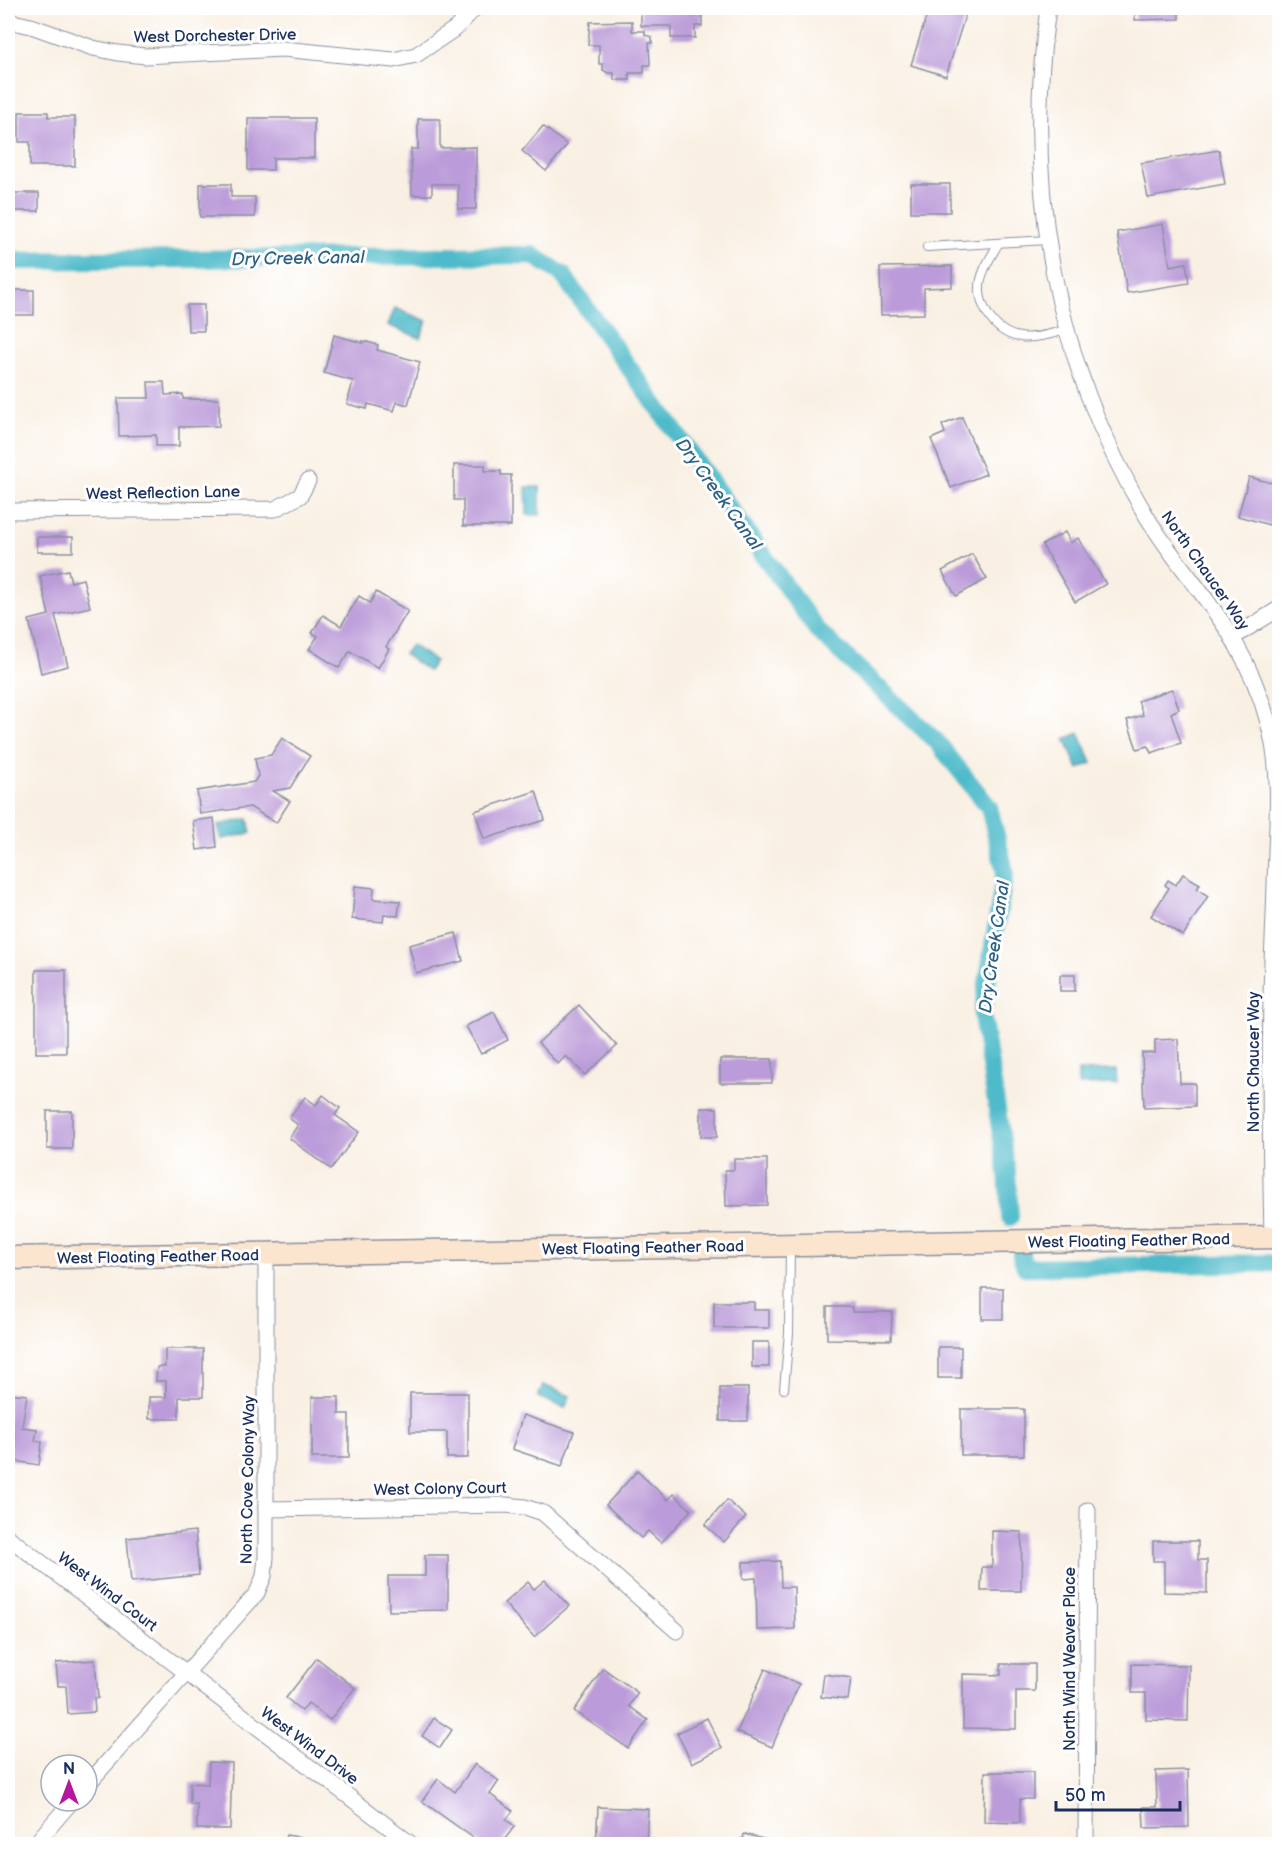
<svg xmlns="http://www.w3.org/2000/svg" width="1287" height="1852" font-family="'Balsamiq Sans',sans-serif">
	<rect width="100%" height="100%" fill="#fff"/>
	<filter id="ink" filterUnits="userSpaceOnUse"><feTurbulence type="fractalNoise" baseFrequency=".0167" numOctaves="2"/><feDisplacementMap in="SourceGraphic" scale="12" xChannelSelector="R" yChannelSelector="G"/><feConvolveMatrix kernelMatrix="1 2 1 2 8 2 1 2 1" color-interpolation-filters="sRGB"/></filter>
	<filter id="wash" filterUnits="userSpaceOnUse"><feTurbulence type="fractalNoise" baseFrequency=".008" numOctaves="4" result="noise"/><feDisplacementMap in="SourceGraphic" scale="24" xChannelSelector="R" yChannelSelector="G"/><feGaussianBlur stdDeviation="1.35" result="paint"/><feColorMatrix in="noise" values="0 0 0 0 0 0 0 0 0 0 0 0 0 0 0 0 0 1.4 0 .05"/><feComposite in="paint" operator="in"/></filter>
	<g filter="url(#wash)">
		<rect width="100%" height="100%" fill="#f9f0e3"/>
		<g fill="#4fbbca" stroke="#357594" stroke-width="1.5">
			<path d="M395 308 427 321 420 338 388 325Z"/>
			<path d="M526 487H540V515H527Z"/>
			<path d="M411 645 435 661 428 671 404 654Z"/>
			<path d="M1079 733 1092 763 1078 769 1065 739Z"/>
			<path d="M248 819 251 833 221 839 218 825Z"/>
			<path d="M1116 1070 1117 1084 1078 1085V1071Z"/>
			<path d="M543 1385 570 1396 565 1408 538 1397Z"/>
		</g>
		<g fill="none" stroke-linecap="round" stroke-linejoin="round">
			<g stroke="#4fbbca" stroke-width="18">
				<path d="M8 261 532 255 562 274 817 630 937 742 989 807 1005 872 982 1015 1007 1172 1010 1217"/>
				<path d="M1021 1255 1025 1267 1280 1263"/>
			</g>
		</g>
		<g id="blocks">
			<g fill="#bb9bd9">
				<path d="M641 8H702V26H695V38H671V26H641Z"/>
				<path d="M929 8H949L966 13 946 76 911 65Z"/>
				<path d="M1135 8H1179V19L1135 20Z"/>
				<path d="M632 21V31H645V35L652 37V43H649L650 65H644V73H629L630 80H614V73H608L603 70V64H599V45H588L590 22Z"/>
				<path d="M19 112H48V117H75V166H30V142H19Z"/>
				<path d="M248 118H314V158H273V170H248Z"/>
				<path d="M418 119H440V148L476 147V209H458V184H432V195H412L411 149H418Z"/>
				<path d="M543 126 567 145 546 171 522 151Z"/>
				<path d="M1219 150 1225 184 1148 198 1141 163Z"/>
				<path d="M200 184H231V197H255V217H200Z"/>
				<rect x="911" y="184" width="39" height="28"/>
				<rect x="8" y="193" width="31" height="18"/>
				<path d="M1163 224 1170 266 1186 263 1189 283 1127 293 1117 232Z"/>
				<path d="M952 266V287L924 288V314L881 315 880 267Z"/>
				<rect x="8" y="290" width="26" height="25"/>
				<path d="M187 305H204V331H188Z"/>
				<path d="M334 335 363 343V341L378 345 377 350 420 362 408 405 397 402 394 411 368 404 367 409 347 404 353 381 324 373Z"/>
				<path d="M148 382H164L165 395 183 394V399H219V426L179 427V446H156V435L119 436 118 398H149Z"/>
				<path d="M962 417 986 474 951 488 931 439 945 433 942 425Z"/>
				<path d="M454 465H485V471H501V475H511V526H463V500H454Z"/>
				<path d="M1249 477 1280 485V528L1238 516Z"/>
				<path d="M1065 532 1071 543 1078 538 1106 584 1075 602 1042 545Z"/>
				<rect x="37" y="537" width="36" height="15"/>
				<path d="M972 554 987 579 956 596 942 571Z"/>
				<path d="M68 570 71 582 83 579 90 607 55 615 68 666 41 673 29 620 49 615 40 576Z"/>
				<path d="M376 592 408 611 386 647 389 649 378 668 350 651 339 668 309 649 318 636 312 633 323 615 341 626 359 596 370 603Z"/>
				<path d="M1172 689 1179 709 1171 713 1181 743 1151 753 1148 746 1137 749 1127 720 1143 715 1138 701Z"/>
				<path d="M282 738 310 756 290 788 273 791 290 801 276 823 250 807 200 814 197 791 254 782 258 776 255 758 271 755Z"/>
				<path d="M536 791 545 820 484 839 475 811Z"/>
				<path d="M214 818 217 847 197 850 193 821Z"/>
				<path d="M1183 874 1200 884 1197 889 1208 896 1183 936 1151 916 1169 888 1165 885 1168 880 1176 885Z"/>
				<path d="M355 886 374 888 373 899 400 901 398 916 384 915 383 922 352 919Z"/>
				<path d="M456 933 463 961 416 973 409 945Z"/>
				<rect x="36" y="970" width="30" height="83"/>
				<rect x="1060" y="975" width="15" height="16"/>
				<path d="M579 1005 617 1046 585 1075 566 1056 558 1064 538 1043Z"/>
				<path d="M494 1012 508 1040 481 1054 466 1026Z"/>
				<path d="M1178 1039 1180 1083H1195V1106L1144 1108 1142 1053H1155V1040Z"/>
				<rect x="720" y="1059" width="52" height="24"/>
				<path d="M323 1095 340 1108 335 1115 359 1132 331 1169 289 1138 298 1125 289 1118 305 1097 316 1105Z"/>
				<rect x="701" y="1108" width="16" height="29"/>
				<rect x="47" y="1111" width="25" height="38"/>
				<path d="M734 1159H767V1205L726 1206 725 1170H734Z"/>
				<rect x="982" y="1288" width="21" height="31"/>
				<path d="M714 1302H754V1310H769V1328H714Z"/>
				<path d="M827 1307H852V1312H892L891 1340 827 1339Z"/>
				<rect x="752" y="1342" width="17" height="25"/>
				<rect x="938" y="1347" width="23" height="31"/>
				<path d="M165 1349H203V1397H179V1419H149V1397H166V1381H156L157 1367H165Z"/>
				<rect x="720" y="1388" width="28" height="33"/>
				<path d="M8 1393 27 1395 22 1427 37 1429 35 1441 42 1442 39 1465 8 1460Z"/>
				<path d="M410 1393H468V1458H447V1432H410Z"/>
				<path d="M312 1397H339V1414H349V1458H312Z"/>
				<rect x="961" y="1409" width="63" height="46"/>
				<path d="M523 1415 574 1432 562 1466 512 1449Z"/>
				<path d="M637 1471 668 1500 674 1494 691 1510 661 1543 648 1531 641 1538 606 1505Z"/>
				<path d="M727 1500 746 1517 724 1542 705 1525Z"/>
				<path d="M195 1531 199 1575 131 1582 127 1538Z"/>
				<path d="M992 1531 1022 1532 1021 1591H981L982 1567H992Z"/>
				<path d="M1153 1541H1198V1560H1207V1593L1164 1592V1561H1153Z"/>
				<path d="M425 1555H448V1610L389 1611 388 1576H425Z"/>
				<path d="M780 1561 781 1587H794L795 1629 757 1630 756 1578 743 1579V1562Z"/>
				<path d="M545 1580 569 1606 534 1637 504 1603 528 1582 534 1589Z"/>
				<path d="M317 1658 355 1688 330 1720 308 1703 302 1711 286 1698Z"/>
				<path d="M95 1660 98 1698H94L95 1712 68 1714 66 1686H58L56 1663Z"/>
				<path d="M1001 1664H1035V1691H1016V1729L963 1728V1674L1001 1675Z"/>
				<path d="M1132 1664 1189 1665 1188 1721 1146 1720V1693H1132Z"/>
				<path d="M603 1668 638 1693 629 1706 648 1720 628 1748 574 1711Z"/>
				<path d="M765 1669 799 1684 772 1747 737 1732Z"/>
				<path d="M824 1674 851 1678 848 1700 821 1697Z"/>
				<path d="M434 1718 452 1730 440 1748 422 1736Z"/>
				<path d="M707 1718 722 1748 692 1763 677 1733Z"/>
				<path d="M209 1762 232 1763 230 1829H197V1804H190V1783L208 1784Z"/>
				<path d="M475 1764 499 1781 490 1794 513 1811 506 1820 515 1826 501 1844H482L422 1801 438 1779 455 1792Z"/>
				<path d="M1188 1770 1189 1827 1144 1828 1143 1807H1157L1156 1771Z"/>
				<path d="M985 1772H1033V1799H1020V1823L984 1822Z"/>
				<path d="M598 1807 648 1809 646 1844H596Z"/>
				<path d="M744 1834 783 1844H742Z"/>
				<path d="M286 1835 334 1843V1844H284Z"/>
			</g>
		</g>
	</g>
	<g filter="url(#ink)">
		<use href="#blocks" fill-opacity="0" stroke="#8a90a0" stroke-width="1.5"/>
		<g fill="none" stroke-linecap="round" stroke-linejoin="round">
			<defs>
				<g id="service">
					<path d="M998 244C991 257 980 273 980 287 979 299 984 309 990 318 1011 346 1036 338 1066 330"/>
					<path d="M927 247 1048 240"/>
					<path d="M784 1389 789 1333 790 1246"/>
				</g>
				<g id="minor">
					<path d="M1048 8C1023 185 1054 362 1147 517 1173 560 1207 596 1233 639 1248 665 1260 692 1268 722 1280 764 1278 807 1276 850 1275 887 1274 923 1272 960 1269 1052 1270 1145 1272 1238"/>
					<path d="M8 21 31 26 93 48 118 53 145 56 283 49 393 60 416 55 456 28 475 8"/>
					<path d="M8 511 275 509 300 496 308 481"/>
					<path d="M1232 638 1280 608"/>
					<path d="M266 1509 506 1505 525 1507 543 1513 677 1631"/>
					<path d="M8 1537 411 1844"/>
					<path d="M87 1785 257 1593 264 1576 266 1557V1254"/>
					<path d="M35 1844 72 1801"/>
					<path d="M1086 1844 1088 1510"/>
				</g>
				<path id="secondary" d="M8 1258 1280 1237"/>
			</defs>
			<use href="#service" stroke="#8a90a0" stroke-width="10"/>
			<use href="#minor" stroke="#8a90a0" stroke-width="17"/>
			<use href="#secondary" stroke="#8a90a0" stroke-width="25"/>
			<use href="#service" stroke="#fff" stroke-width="8"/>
			<use href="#minor" stroke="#fff" stroke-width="15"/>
			<use href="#secondary" stroke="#fce5cf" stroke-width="22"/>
		</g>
	</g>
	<g text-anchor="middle" stroke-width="6" stroke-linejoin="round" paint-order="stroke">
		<g font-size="16" fill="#1b2f5e" stroke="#fff">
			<text transform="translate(215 35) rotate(-1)" y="6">West Dorchester Drive</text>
			<text transform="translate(163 492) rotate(-1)" y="6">West Reflection Lane</text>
			<text transform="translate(1206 570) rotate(55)" y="6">North Chaucer Way</text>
			<text transform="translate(1253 1062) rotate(-90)" y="6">North Chaucer Way</text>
			<text transform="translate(1129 1240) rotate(-1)" y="6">West Floating Feather Road</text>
			<text transform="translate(643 1247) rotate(-1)" y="6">West Floating Feather Road</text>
			<text transform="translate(158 1256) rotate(-1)" y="6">West Floating Feather Road</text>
			<text transform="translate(247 1480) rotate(-89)" y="6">North Cove Colony Way</text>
			<text transform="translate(440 1488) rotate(-1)" y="6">West Colony Court</text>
			<text transform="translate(108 1591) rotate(37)" y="6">West Wind Court</text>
			<text transform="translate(1069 1659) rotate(-90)" y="6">North Wind Weaver Place</text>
			<text transform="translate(310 1745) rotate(37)" y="6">West Wind Drive</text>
		</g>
		<g font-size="18" font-style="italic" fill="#2d6084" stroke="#fff">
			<text transform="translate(298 258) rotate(-1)" y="6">Dry Creek Canal</text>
			<text transform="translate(719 494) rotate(54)" y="6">Dry Creek Canal</text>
			<text transform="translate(994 947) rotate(-82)" y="6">Dry Creek Canal</text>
		</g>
	</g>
	<rect width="1287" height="1852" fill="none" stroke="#fff" stroke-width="30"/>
	<g transform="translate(69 1783)"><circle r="28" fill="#ffffff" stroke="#a4acbf" stroke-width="1.5"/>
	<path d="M0-4.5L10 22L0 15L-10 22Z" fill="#b5179e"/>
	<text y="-9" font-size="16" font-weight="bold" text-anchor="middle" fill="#1b2f5e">N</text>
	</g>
	<path d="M1056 1801v9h124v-9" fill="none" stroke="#1b2f5e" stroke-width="3"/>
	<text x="1065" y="1801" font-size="18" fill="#1b2f5e" stroke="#ffffff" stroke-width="4.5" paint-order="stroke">50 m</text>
</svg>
